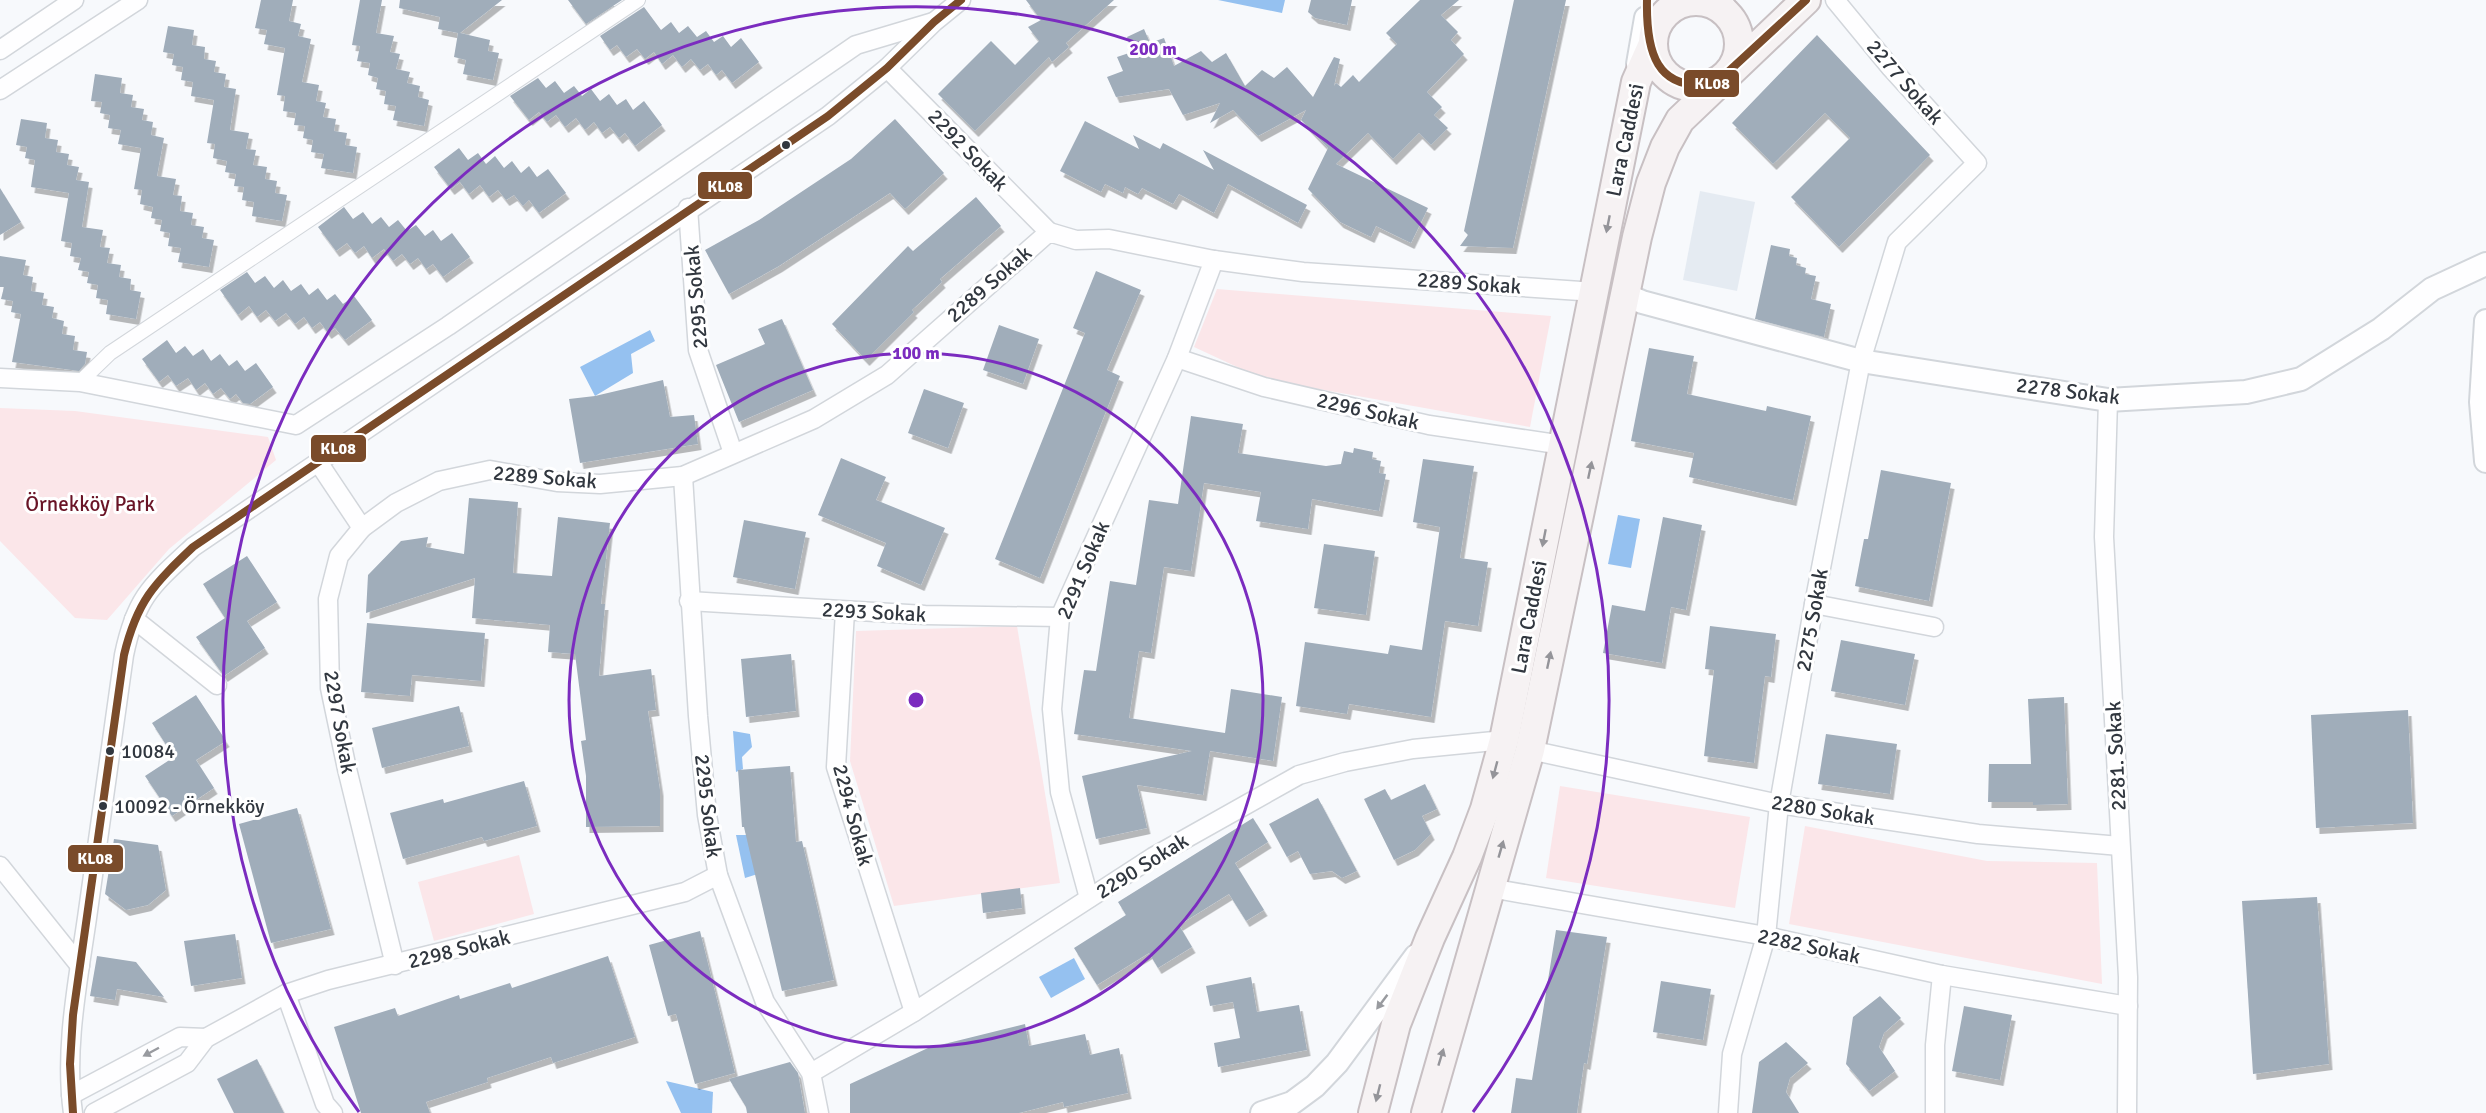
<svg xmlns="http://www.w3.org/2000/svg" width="2486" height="1113" font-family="Signika,sans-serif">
	<defs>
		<filter id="shadow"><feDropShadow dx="3.5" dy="6" stdDeviation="0" flood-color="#0004"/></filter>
	</defs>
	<rect width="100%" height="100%" fill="#f7f9fc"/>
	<path fill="#e5ebf2" d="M1700 191 1755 202 1737 291 1683 280Z"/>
	<g fill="#fbe6e9">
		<path d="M1217 289 1551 316 1530 427 1263 379 1194 347Z"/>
		<path d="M0 408 75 411 268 437 276 460 169 549 107 620 75 618 0 541Z"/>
		<path d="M1017 626 1060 883 894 906 850 761 856 631Z"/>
		<path d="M1560 786 1750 817 1735 908 1546 878Z"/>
		<path d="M1805 826 1987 861 2097 863 2102 984 1789 924Z"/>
		<path d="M519 855 534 914 434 941 418 882Z"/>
	</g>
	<g fill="#95c1f0">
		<path d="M1218 0H1285L1282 13Z"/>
		<path d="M650 330 655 341 631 354 633 373 595 396 580 367Z"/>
		<path d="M1618 515 1640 519 1631 568 1608 564Z"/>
		<path d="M733 731 750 734 752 747 742 757 743 769 736 772Z"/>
		<path d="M736 835H754L764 872 745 878Z"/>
		<path d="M1074 958 1085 979 1051 998 1039 977Z"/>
		<path d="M666 1081 713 1092 712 1113H681Z"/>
	</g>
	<g fill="#a0adba" filter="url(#shadow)">
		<path d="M261 0H293L289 21 301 24 298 36 311 39 302 82 319 85 316 101 326 103 323 117 336 119 334 131 347 133 345 145 357 147 353 173 321 168 324 154 311 152 313 140 303 138 305 126 294 125 296 113 283 111 285 96 277 95 285 48 264 44 267 30 255 28Z"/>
		<path d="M360 0H382L376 33 394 36 390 52 400 54 396 69 410 72 407 83 420 86 418 97 429 100 424 126 393 120 396 106 384 104 386 91 376 89 378 78 368 75 370 63 357 61 360 46 352 45Z"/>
		<path d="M400 0H502L460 33 490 40 488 51 499 53 493 80 463 74 466 60 454 57 458 33 438 29 440 17 399 8Z"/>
		<path d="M568 0H622L586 24Z"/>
		<path d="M1026 0H1114L1066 43 1069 47 1052 62 1049 57 975 131 938 94 991 41 1015 65 1039 41 1028 27 1041 20Z"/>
		<path d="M1311 0H1352L1347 25 1315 18 1308 12Z"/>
		<path d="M1420 0H1459L1441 15 1458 32 1451 40 1464 54 1427 92 1442 107 1434 115 1448 128 1431 145 1419 133 1393 159 1368 133 1336 164 1428 208 1411 243 1376 226 1371 237 1340 222 1308 189 1328 148 1301 120 1306 110 1258 136 1233 110 1210 123 1220 103 1183 115 1169 89 1116 97 1107 77 1123 71 1117 57 1132 52 1127 37 1144 29 1150 43 1164 38 1174 66 1201 51 1212 62 1226 53 1245 86 1262 70 1274 78 1287 67 1313 97 1334 57 1340 59 1334 86 1336 83 1341 87 1353 75 1359 82 1397 44 1386 33Z"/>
		<path d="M1514 0H1566L1513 248 1460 246 1468 235 1464 231Z"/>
		<path d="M644 7 661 30 671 22 679 33 688 26 697 37 706 31 714 42 723 36 731 47 741 38 759 62 732 83 722 70 716 75 708 64 700 70 691 59 682 67 673 55 662 64 654 52 645 59 637 49 626 57 617 45 610 50 600 36Z"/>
		<path d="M168 26 194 30 192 45 205 47 204 59 216 61 214 72 226 74 224 87 236 89 230 130 249 133 246 149 256 150 253 165 267 167 265 179 277 181 275 193 287 195 282 221 252 216 254 202 242 200 244 187 234 186 236 174 225 172 227 161 213 158 215 144 207 143 214 100 191 96 193 82 181 80 183 67 172 65 174 54 163 52Z"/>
		<path d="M1817 35 1930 155 1839 247 1791 197 1850 138 1825 113 1773 164 1732 123Z"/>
		<path d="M95 74 122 78 120 93 133 95 131 107 144 109 142 120 153 122 151 135 164 138 157 176 176 179 173 195 182 196 180 211 193 213 191 225 204 227 202 238 214 240 209 267 178 262 181 248 168 246 170 233 160 231 162 220 151 218 153 207 140 204 142 190 134 189 141 148 118 144 121 130 108 128 110 115 100 113 102 102 91 101Z"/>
		<path d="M538 78 546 88 555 81 564 93 574 86 582 96 591 89 600 101 609 94 617 105 626 99 633 110 644 101 662 125 635 146 625 133 619 138 610 127 602 133 594 122 585 130 576 118 565 127 556 115 547 122 539 112 529 120 510 96Z"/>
		<path d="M21 119 47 123 45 138 58 140 56 152 69 154 67 165 79 167 76 180 89 182 82 227 103 230 100 247 110 248 107 263 121 265 119 277 131 279 130 290 141 292 136 319 106 314 108 300 96 298 98 285 87 283 89 272 78 270 81 258 70 256 72 243 61 241 69 193 31 187 35 160 25 158 27 147 16 145Z"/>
		<path d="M895 119 944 173 905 209 890 193 779 266 729 294 705 250 759 220 851 159Z"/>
		<path d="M1085 121 1139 149 1133 135 1160 149 1163 143 1214 170 1203 150 1307 205 1298 223 1228 184 1214 213 1179 194 1173 204 1142 188 1138 194 1125 187 1123 193 1105 184 1101 192 1060 171Z"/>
		<path d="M459 148 468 160 478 153 486 164 495 156 504 168 512 161 521 173 529 166 537 177 548 169 566 193 539 213 529 200 523 206 514 195 506 200 498 190 489 197 480 185 469 194 460 182 451 189 434 167Z"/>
		<path d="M0 188 21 222 0 235Z"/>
		<path d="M976 197 1001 226 940 279 942 282 912 310 914 312 866 360 832 324 908 246 913 251Z"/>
		<path d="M344 207 353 219 363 212 372 224 381 217 389 227 398 220 407 231 416 225 425 236 433 230 441 241 452 233 470 257 443 277 433 264 426 269 418 258 410 264 402 254 393 261 384 249 372 258 364 246 355 253 347 243 336 251 318 227Z"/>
		<path d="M1771 245 1790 249 1789 256 1797 258 1796 265 1806 268 1805 274 1816 276 1811 299 1831 304 1824 337 1755 319Z"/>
		<path d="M0 256 26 260 23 275 33 277 31 291 44 293 42 305 54 307 52 318 64 321 62 334 75 336 73 350 87 352 85 364 79 371 12 362 21 314 11 312 13 301 1 299 4 287H0Z"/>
		<path d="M1096 271 1141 290 1107 370 1120 376 1040 578 995 559 1085 333 1073 328Z"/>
		<path d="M247 272 255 283 265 276 274 288 283 280 291 291 301 284 309 295 318 288 327 300 335 294 343 304 354 296 372 320 345 340 335 328 328 333 320 322 312 328 304 317 295 324 286 313 275 321 266 310 257 317 249 306 238 315 220 290Z"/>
		<path d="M782 319 813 390 739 422 716 365 765 344 758 329Z"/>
		<path d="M999 325 1039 339 1023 384 983 370Z"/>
		<path d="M167 340 176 353 185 346 193 356 203 349 211 361 220 354 229 366 237 360 245 371 256 363 273 387 250 404 243 403 236 394 230 399 221 388 213 394 205 383 196 390 188 378 176 386 168 375 159 382 142 359Z"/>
		<path d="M1649 348 1694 356 1687 394 1766 411 1767 406 1811 416 1793 500 1689 477 1694 453 1631 441Z"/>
		<path d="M663 380 670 417 694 415 698 444 580 463 569 399 595 396Z"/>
		<path d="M924 389 964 403 948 448 908 433Z"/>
		<path d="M1191 416 1243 424 1238 453 1326 466 1341 464 1344 451 1353 453 1354 448 1373 452 1372 459 1381 461 1379 473 1386 474 1379 511 1312 499 1308 529 1256 521 1261 492 1204 483 1191 571 1164 567 1151 653 1139 651 1129 718 1225 733 1231 689 1282 697 1273 761 1210 751 1203 795 1137 785 1147 828 1096 839 1082 776 1192 751 1074 734 1084 670 1096 671 1110 581 1136 585 1149 500 1178 504Z"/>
		<path d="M841 458 886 477 876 500 945 528 921 585 877 566 886 543 818 515Z"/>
		<path d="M1423 459 1474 466 1460 558 1488 562 1478 626 1445 621 1431 717 1349 704 1347 714 1296 706 1305 642 1388 654 1390 645 1422 650 1440 527 1413 522Z"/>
		<path d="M1881 470 1951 483 1929 601 1855 586 1864 539H1868Z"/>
		<path d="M469 498 518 502 513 573 552 576 558 517 610 523 601 604H605L599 676 651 669 656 710 648 711 660 790V826L586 827V776L581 741 586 740 575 654 548 652 550 625 472 618 475 578 366 613 368 575 401 541 428 537 426 547 464 554Z"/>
		<path d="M1663 517 1702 525 1686 610 1671 607 1662 663 1603 653 1612 605 1645 611Z"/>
		<path d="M744 520 806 532 795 589 733 577Z"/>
		<path d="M1324 544 1375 551 1366 615 1314 608Z"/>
		<path d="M247 556 277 602 247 621 265 648 224 676 196 637 225 618 203 584Z"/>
		<path d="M367 623 485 633 481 681 412 675 410 696 361 692Z"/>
		<path d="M1710 626 1776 634 1771 677 1765 676 1754 763 1704 756 1714 670 1705 669Z"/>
		<path d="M1841 640 1915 654 1905 705 1831 691Z"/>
		<path d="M791 654 796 711 746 717 741 659Z"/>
		<path d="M196 695 226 741 196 760 214 788 172 816 145 776 174 757 152 723Z"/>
		<path d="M2064 697 2068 804 2033 805V802H1988L1989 764H2031L2028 699Z"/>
		<path d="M459 706 469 746 382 768 372 728Z"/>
		<path d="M2408 710 2413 823 2316 828 2311 715Z"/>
		<path d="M1826 734 1897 744 1890 794 1818 784Z"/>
		<path d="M790 766 796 842 802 841 834 980 782 991 744 827H742L738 770Z"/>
		<path d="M524 781 537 826 484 841 482 837 403 859 390 813 443 799 444 803Z"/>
		<path d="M1425 784 1437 809 1422 816 1431 834 1415 850 1394 860 1364 799 1385 789 1391 800Z"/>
		<path d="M1318 798 1357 871 1342 878 1332 871 1310 874 1298 851 1287 857 1269 824Z"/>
		<path d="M297 808 331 929 271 943 239 824Z"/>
		<path d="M1253 818 1268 842 1235 863 1264 910 1246 921 1229 894 1179 925 1192 947 1158 968 1149 953 1097 985 1074 948 1126 915 1118 902Z"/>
		<path d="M114 839 158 845 166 890 148 905 126 910 105 894Z"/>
		<path d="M1020 888 1022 908 983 913 981 893Z"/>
		<path d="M2317 897 2329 1064 2253 1074 2242 901Z"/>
		<path d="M1556 930 1607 937 1587 1064 1584 1063 1577 1113H1511L1516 1078 1532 1080Z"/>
		<path d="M700 931 735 1073 695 1084 676 1014 668 1016 649 945Z"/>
		<path d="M235 934 242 978 191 986 184 941Z"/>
		<path d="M97 956 136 962 164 997 117 989 115 1000 90 996Z"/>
		<path d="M608 956 635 1037 553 1063 551 1057 487 1078 488 1082 426 1102 430 1113H361L334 1027 395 1008 398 1016 459 995 460 999 510 983 512 988Z"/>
		<path d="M1251 977 1257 1012 1299 1005 1307 1050 1218 1067 1214 1043 1240 1038 1233 1002 1210 1006 1206 986Z"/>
		<path d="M1661 981 1711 989 1703 1040 1653 1032Z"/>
		<path d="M1880 996 1901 1018 1884 1033 1879 1047 1895 1071 1869 1091 1846 1064 1853 1017Z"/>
		<path d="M1964 1006 2012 1015 2000 1080 1952 1071Z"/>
		<path d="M1025 1024 1029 1046 1085 1034 1090 1055 1119 1048 1128 1093 1064 1107 1063 1102 1019 1113H850V1084L928 1048Z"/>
		<path d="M1786 1042 1808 1063 1790 1078 1786 1092 1799 1113H1752L1759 1062Z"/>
		<path d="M257 1059 284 1113H234L217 1079Z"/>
		<path d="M790 1062 798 1073 805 1113H747L746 1107 729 1079Z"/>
	</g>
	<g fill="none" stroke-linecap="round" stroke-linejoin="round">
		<defs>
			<path id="pedestrian" d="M80 382 110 353 638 0"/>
			<g id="minor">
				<path d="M0 50 74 0"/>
				<path d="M887 68 1049 232"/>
				<path d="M0 90 138 0"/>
				<path d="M688 208 698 350 733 453"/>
				<path d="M1177 358 1264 387 1429 425 1563 445"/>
				<path d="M0 378 80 382 296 425 448 326 856 45 933 22"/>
				<path d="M2108 400 2104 537 2128 977 2127 1113"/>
				<path d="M318 462 362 528 339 556 328 599 330 688 347 769 395 965"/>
				<path d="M683 476 698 716 707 815 718 875 765 1002 811 1073 819 1113"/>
				<path d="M362 528 396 503 439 481 490 470 557 482 600 484 683 476 814 419 887 375 1049 232 1076 240 1109 239 1214 260 1303 272 1595 292"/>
				<path d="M689 601 925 615 1060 617"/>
				<path d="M1814 604 1934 627"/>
				<path d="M845 611 836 767 914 1012"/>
				<path d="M134 619 217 685"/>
				<path d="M1530 750 1779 804 1978 834 2120 846"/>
				<path d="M0 866 80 966"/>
				<path d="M1490 888 1766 936 1942 975 2128 1006"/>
				<path d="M1089 898 1060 792 1052 709 1060 617 1177 358 1214 260"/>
				<path d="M286 994 325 1104 333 1113"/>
				<path d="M811 1073 914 1012 1153 857 1299 775 1345 762 1413 749 1504 740"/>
				<path d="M71 1095 180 1037 206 1038"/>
				<path d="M73 1113C64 1049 78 981 87 918 99 830 112 743 124 655 136 597 151 586 193 547L828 116 887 68 934 22 961 0"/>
				<path d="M94 1113 187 1063 206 1038 286 994 328 980 685 892 718 875"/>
				<path d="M1728 1113 1732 1054 1766 936 1779 804 1814 604 1861 361 1897 242 1977 163 1891 68 1835 0"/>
				<path d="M1935 1113V1045L1942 975"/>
			</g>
			<g id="tertiary">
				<path d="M1720 0 1731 18"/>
				<path d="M1638 64 1646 18"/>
				<path d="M1626 295 1642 302 1861 361 2108 400 2246 392 2301 379 2381 329 2432 289 2486 264"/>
				<path d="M2486 321 2481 402 2486 461"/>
				<path d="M1262 1113 1292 1103 1315 1086 1337 1063 1416 956"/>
			</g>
			<g id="primary">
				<circle cx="1696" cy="44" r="43"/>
				<path d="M1373 1113 1396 1024 1430 938 1467 857 1485 809 1504 740 1636 82 1652 46"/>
				<path d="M1426 1113 1530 750 1637 237 1651 183 1665 147 1680 120 1806 0"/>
			</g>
		</defs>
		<use href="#pedestrian" stroke="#d2d6db" stroke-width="16"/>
		<use href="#minor" stroke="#d2d6db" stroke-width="21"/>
		<use href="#tertiary" stroke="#d2d6db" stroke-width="26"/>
		<use href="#primary" stroke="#c8c0c3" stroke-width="32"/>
		<use href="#pedestrian" stroke="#fefeff" stroke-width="14"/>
		<use href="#minor" stroke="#fefeff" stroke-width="18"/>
		<use href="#tertiary" stroke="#fefeff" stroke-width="22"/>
		<use href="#primary" stroke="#f6f2f3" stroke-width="28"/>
		<defs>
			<g id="bus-1">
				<path d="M1647 0C1646 50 1655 94 1716 83L1806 0"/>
				<path d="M73 1113 70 1064 73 1015 124 655C137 601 154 584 193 547L828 116 887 68 934 22 961 0"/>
			</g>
		</defs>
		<use href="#bus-1" stroke="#fff" stroke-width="12"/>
		<use href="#bus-1" stroke="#7a4b2a" stroke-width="8"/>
	</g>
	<defs><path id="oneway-solid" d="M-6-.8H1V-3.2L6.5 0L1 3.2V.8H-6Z" transform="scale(1.5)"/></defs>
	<g fill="#949499">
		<use href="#oneway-solid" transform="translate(1608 224) rotate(101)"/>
		<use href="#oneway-solid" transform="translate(1590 470) rotate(-78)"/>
		<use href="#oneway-solid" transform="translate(1544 538) rotate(101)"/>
		<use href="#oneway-solid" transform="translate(1549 660) rotate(-78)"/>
		<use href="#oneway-solid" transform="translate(1495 770) rotate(105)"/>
		<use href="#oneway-solid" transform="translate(1501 849) rotate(-74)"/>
		<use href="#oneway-solid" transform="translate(1441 1057) rotate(-73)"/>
		<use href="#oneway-solid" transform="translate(1378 1093) rotate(104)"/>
	</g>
	<g fill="#989a9f">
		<use href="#oneway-solid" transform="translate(1382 1002) rotate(127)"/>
		<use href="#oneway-solid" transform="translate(151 1052) rotate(152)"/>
	</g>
	<g fill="none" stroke="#7b2cbf" stroke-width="3">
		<circle cx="916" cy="700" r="347"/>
		<path d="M359 1112A693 693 0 1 1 1473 1112"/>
	</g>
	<g fill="#31373f" stroke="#fff" stroke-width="2">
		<circle cx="786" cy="145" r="5"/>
		<circle cx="110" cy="751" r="5"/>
		<circle cx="103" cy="806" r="5"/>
	</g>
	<g text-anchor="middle" stroke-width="6" stroke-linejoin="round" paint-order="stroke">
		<g font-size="20" fill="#31373f" stroke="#fff" text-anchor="start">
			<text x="121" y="758">10084</text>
			<text x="114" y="813">10092 - Örnekköy</text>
		</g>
		<g font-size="21" fill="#31373f" stroke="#fff">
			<text transform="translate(1905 82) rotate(49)" y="7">2277 Sokak</text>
			<text transform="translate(1625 140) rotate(-78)" y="7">Lara Caddesi</text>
			<text transform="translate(968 150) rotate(46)" y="7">2292 Sokak</text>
			<text transform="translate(1469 283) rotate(4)" y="7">2289 Sokak</text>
			<text transform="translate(989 284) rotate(-41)" y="7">2289 Sokak</text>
			<text transform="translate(696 297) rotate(-95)" y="7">2295 Sokak</text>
			<text transform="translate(2068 391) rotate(7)" y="7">2278 Sokak</text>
			<text transform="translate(1368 411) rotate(13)" y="7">2296 Sokak</text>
			<text transform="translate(545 477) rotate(5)" y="7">2289 Sokak</text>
			<text transform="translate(1083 570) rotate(-67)" y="7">2291 Sokak</text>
			<text transform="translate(874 612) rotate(3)" y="7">2293 Sokak</text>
			<text transform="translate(1529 617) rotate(-79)" y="7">Lara Caddesi</text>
			<text transform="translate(1812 620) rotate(-80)" y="7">2275 Sokak</text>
			<text transform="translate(340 722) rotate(80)" y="7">2297 Sokak</text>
			<text transform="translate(2116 756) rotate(-93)" y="7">2281. Sokak</text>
			<text transform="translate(708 806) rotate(83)" y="7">2295 Sokak</text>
			<text transform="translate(1823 810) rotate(9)" y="7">2280 Sokak</text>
			<text transform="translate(853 815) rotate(75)" y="7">2294 Sokak</text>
			<text transform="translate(1142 866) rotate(-32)" y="7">2290 Sokak</text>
			<text transform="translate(1809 946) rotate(12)" y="7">2282 Sokak</text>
			<text transform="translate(459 949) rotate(-14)" y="7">2298 Sokak</text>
		</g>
		<g font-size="21" fill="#691426" stroke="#fff">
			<text x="90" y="511">Örnekköy Park</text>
		</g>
	</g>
	<circle cx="916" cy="700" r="9" fill="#7b2cbf" stroke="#fff" stroke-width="3"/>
	<g font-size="18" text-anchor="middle" font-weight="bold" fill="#7b2cbf" stroke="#fff" stroke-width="6" stroke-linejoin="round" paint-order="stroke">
		<text x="1153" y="55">200 m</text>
		<text x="916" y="359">100 m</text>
	</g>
	<g stroke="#fff" stroke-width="2">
		<rect x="1683" y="69" width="57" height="29" rx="6" fill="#7a4b2a"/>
		<rect x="697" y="171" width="56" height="29" rx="6" fill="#7a4b2a"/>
		<rect x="310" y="434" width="57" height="29" rx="6" fill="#7a4b2a"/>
		<rect x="67" y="844" width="57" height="29" rx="6" fill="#7a4b2a"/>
	</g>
	<g font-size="16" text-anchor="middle" font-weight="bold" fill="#fff">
		<text x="1712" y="89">KL08</text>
		<text x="725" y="192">KL08</text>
		<text x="338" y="454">KL08</text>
		<text x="95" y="864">KL08</text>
	</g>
</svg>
